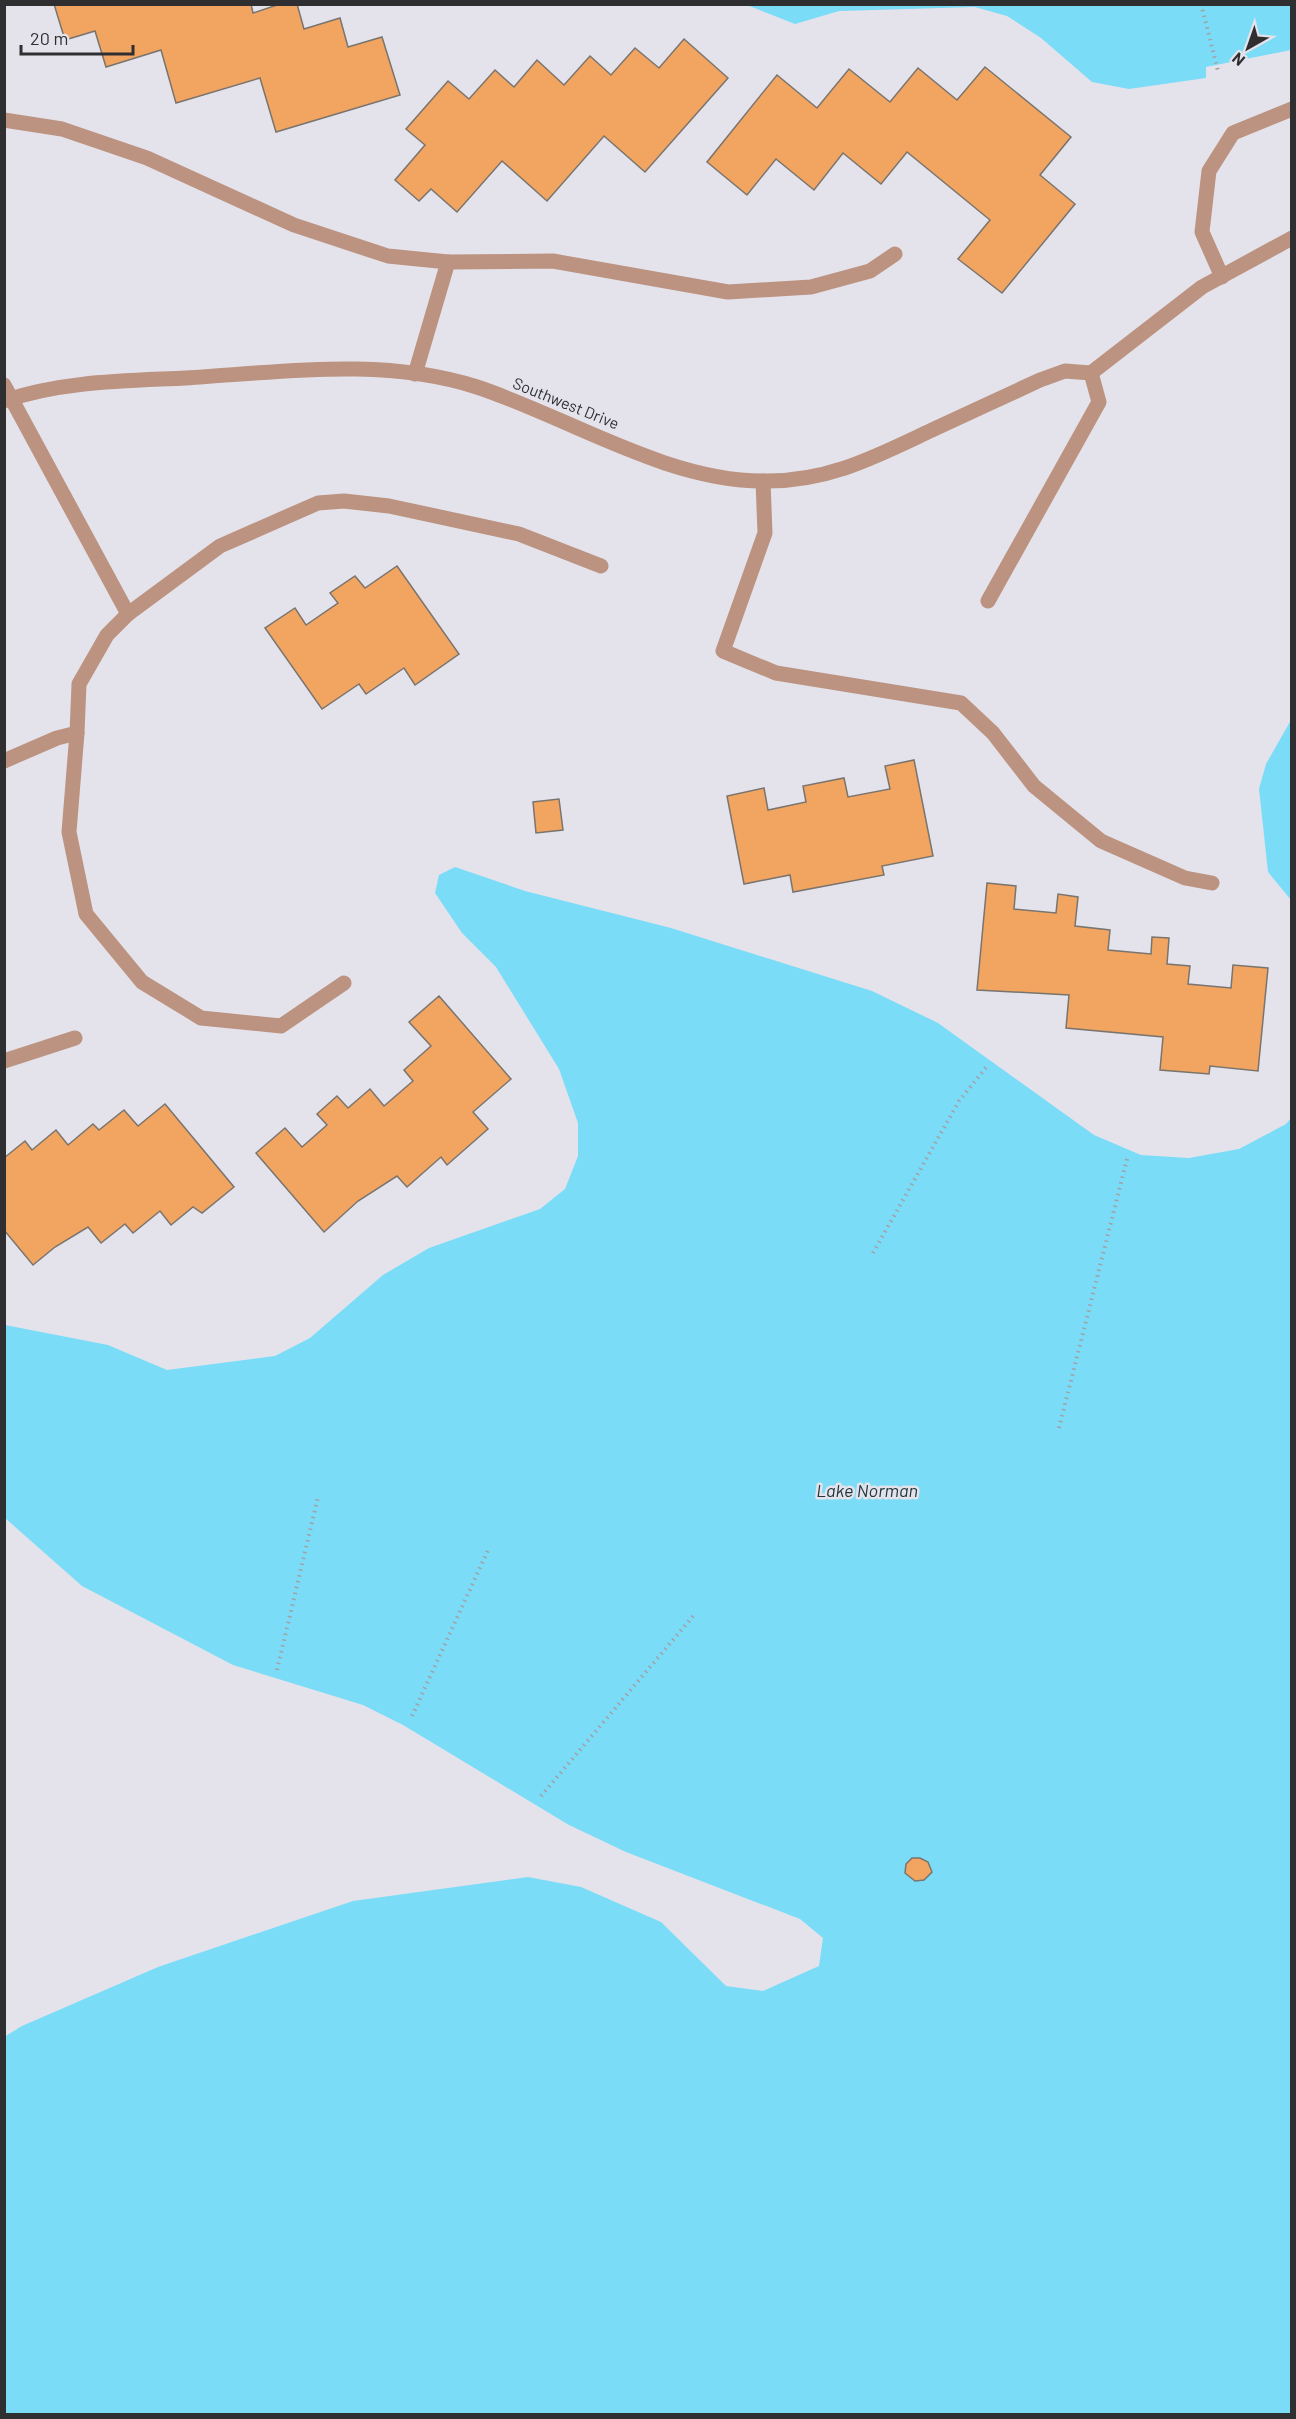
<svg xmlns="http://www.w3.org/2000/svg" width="1296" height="2419" font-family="Barlow,sans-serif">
	<rect width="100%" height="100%" fill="#e4e3eb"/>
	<g fill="#7adcf7">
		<path d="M747 5H1291V50L1206 67V78L1129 89 1092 82 1041 38 1007 16 975 7 839 11 795 24Z"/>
		<path d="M1291 720V900L1268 872 1259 789 1266 764Z"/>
		<path d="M455 867 525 891 671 928 872 991 938 1023 1094 1135 1141 1155 1189 1158 1239 1149 1286 1124 1291 1118V2414H5L4 2037 22 2026 158 1967 353 1901 528 1877 581 1887 661 1922 726 1986 763 1991 819 1966 823 1938 800 1919 626 1852 569 1825 403 1725 363 1705 233 1665 82 1586 5 1518V1325L108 1345 167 1370 275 1356 310 1338 383 1275 429 1248 540 1209 565 1189 578 1156V1123L559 1069 496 967 462 933 435 893 439 875Z"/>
	</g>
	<g fill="#f2a560" stroke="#7a746f" stroke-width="1.5">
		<path d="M54 4H251L253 13 280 4H297L304 29 340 18 348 47 382 37 400 95 276 132 260 78 176 103 161 50 106 67 95 31 65 40Z"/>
		<path d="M684 39 728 78 645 172 604 136 547 201 502 161 457 212 431 189 419 201 395 180 425 145 406 129 448 81 469 99 495 70 514 87 537 60 564 85 590 56 611 75 635 48 659 68Z"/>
		<path d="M985 67 1071 137 1040 175 1075 204 1002 293 958 259 990 220 907 152 881 184 843 153 814 190 776 159 747 195 707 162 777 75 817 108 849 69 890 102 918 68 957 100Z"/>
		<path d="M397 566 459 654 415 685 404 668 366 694 359 684 322 709 265 628 295 608 306 625 338 603 330 593 355 576 365 588Z"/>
		<path d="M914 760 933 856 882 866 884 875 793 892 790 875 744 884 727 796 764 788 768 810 806 802 803 786 844 778 848 797 890 789 885 766Z"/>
		<path d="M559 799 563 830 536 833 533 802Z"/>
		<path d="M987 883 1016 886 1014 909 1056 913 1058 894 1078 897 1075 926 1110 930 1108 950 1151 954 1152 937 1169 938 1167 964 1190 966 1188 984 1231 988 1233 965 1268 968 1258 1071 1210 1066 1209 1074 1160 1070 1163 1037 1066 1028 1069 995 977 990Z"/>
		<path d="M439 996 511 1079 473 1112 488 1129 447 1165 441 1157 407 1187 397 1176 358 1201 324 1232 256 1153 285 1128 302 1147 327 1125 317 1114 337 1096 348 1108 370 1089 384 1106 413 1081 404 1070 431 1046 409 1022Z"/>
		<path d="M165 1104 234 1187 202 1213 193 1207 171 1225 160 1211 133 1233 125 1224 101 1243 88 1227 55 1247 33 1265 4 1230V1158L25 1141 32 1150 56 1130 68 1145 93 1124 99 1130 124 1110 138 1126Z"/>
		<path d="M912 1858H920L928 1862 932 1872 924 1880 915 1881 905 1873 906 1864Z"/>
	</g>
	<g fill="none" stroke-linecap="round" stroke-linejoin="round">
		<g stroke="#a2a1a7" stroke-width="4" stroke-dasharray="1.5 4.5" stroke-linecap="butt">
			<path d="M1201 4 1218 71"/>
			<path d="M873 1253 959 1101 988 1065"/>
			<path d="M1059 1428 1128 1155"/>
			<path d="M277 1670 318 1497"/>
			<path d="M412 1716 489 1548"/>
			<path d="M541 1796 694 1615"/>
		</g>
		<g stroke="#bc9380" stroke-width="15">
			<path d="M4 120 62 129 147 158 294 225 388 256 448 262"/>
			<path d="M1222 277 1202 232 1209 171 1233 133 1292 109"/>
			<path d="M1091 373 1202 287 1292 238"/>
			<path d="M415 374 448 262 553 261 728 292 811 287 870 271 895 254"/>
			<path d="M4 385 128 614"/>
			<path d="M4 401C62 381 126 381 186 378 282 372 384 357 477 387 568 417 666 481 763 481 828 482 875 457 932 430 968 413 1004 397 1040 380L1065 371 1091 373"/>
			<path d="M763 481 765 533 723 651 776 673 961 703 993 733 1034 786 1101 841 1185 878 1212 883"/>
			<path d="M988 601 1099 402 1091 373"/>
			<path d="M77 733 69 832 86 914 142 982 201 1018 281 1026 344 983"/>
			<path d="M4 761 57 738 77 733 79 684 107 635 128 614 220 546 318 503 344 501 389 506 519 534 601 566"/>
			<path d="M4 1061 75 1038"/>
		</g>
	</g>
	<g text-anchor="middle" stroke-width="5" stroke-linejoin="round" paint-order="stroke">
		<g font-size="16" fill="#2f2f32" stroke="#e4e3eb">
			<text transform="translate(566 403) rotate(22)" y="6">Southwest Drive</text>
		</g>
		<g font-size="18" font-style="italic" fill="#20373e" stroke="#e4e3eb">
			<text x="867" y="1497">Lake Norman</text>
		</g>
	</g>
	<rect width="1296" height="2419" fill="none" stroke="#2f2f32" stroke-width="12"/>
	<g transform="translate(1248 48) rotate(220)" stroke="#e4e3eb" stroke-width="4.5" paint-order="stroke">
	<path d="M0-4.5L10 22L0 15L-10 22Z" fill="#2f2f32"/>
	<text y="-9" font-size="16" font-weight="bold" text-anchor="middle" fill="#2f2f32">N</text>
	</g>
	<path d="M21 45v9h112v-9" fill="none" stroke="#2f2f32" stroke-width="3"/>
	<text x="30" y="45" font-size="18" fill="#2f2f32" stroke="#e4e3eb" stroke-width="4.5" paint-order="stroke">20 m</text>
</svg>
